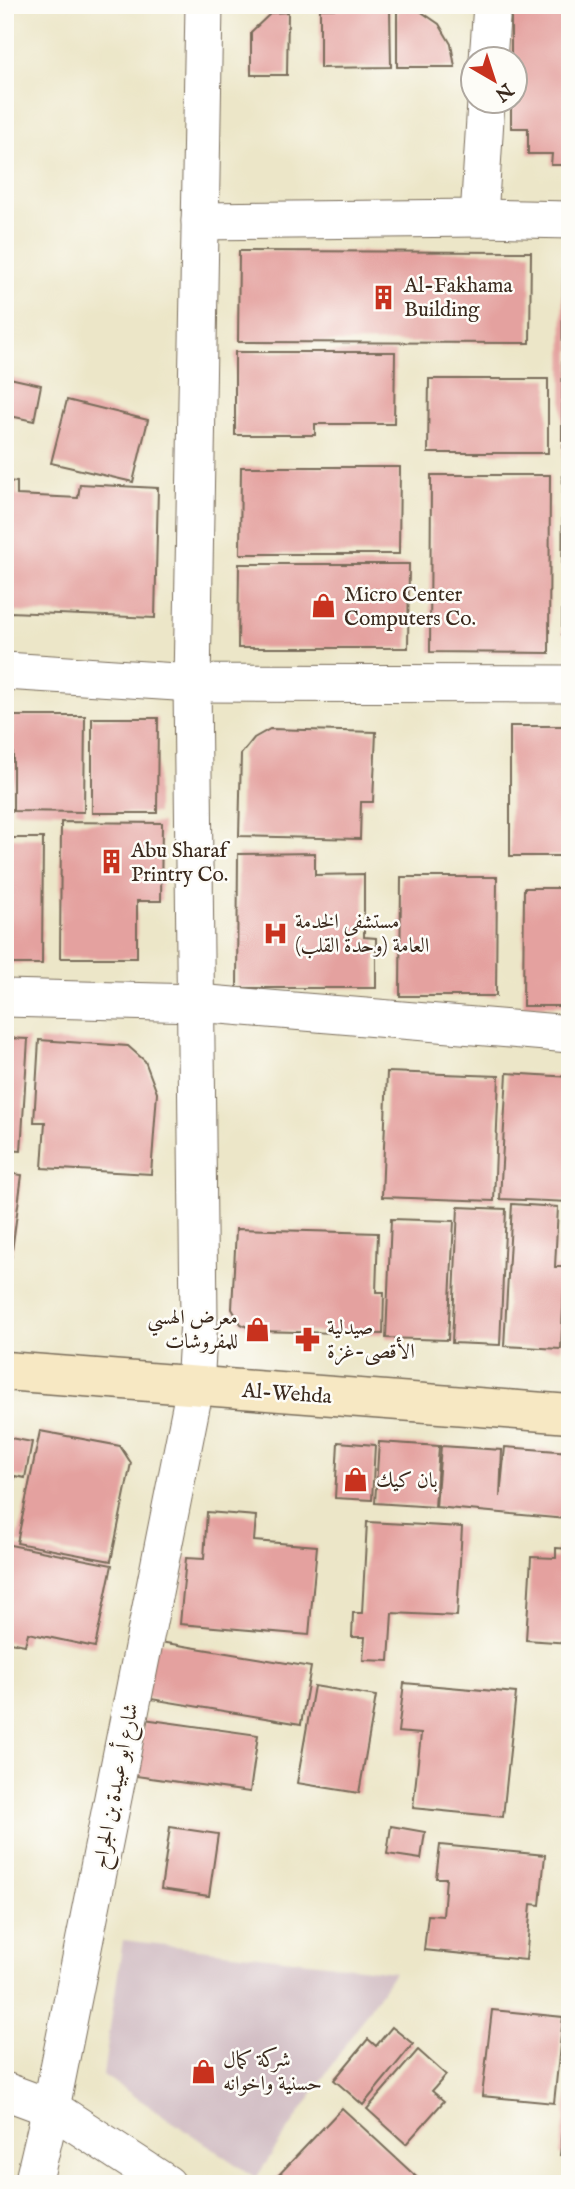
<svg xmlns="http://www.w3.org/2000/svg" width="575" height="2189" font-family="'IM FELL English',Amiri,serif">
	<rect width="100%" height="100%" fill="#fdfcf7"/>
	<filter id="ink" filterUnits="userSpaceOnUse"><feTurbulence type="fractalNoise" baseFrequency=".0143" numOctaves="2"/><feDisplacementMap in="SourceGraphic" scale="14" xChannelSelector="R" yChannelSelector="G"/><feConvolveMatrix kernelMatrix="1 2 1 2 8 2 1 2 1" color-interpolation-filters="sRGB"/></filter>
	<filter id="wash" filterUnits="userSpaceOnUse"><feTurbulence type="fractalNoise" baseFrequency=".00686" numOctaves="4" result="noise"/><feDisplacementMap in="SourceGraphic" scale="28" xChannelSelector="R" yChannelSelector="G"/><feGaussianBlur stdDeviation="1.57" result="paint"/><feColorMatrix in="noise" values="0 0 0 0 0 0 0 0 0 0 0 0 0 0 0 0 0 1.4 0 .05"/><feComposite in="paint" operator="in"/></filter>
	<g filter="url(#wash)">
		<rect width="100%" height="100%" fill="#ece6c8"/>
		<path fill="#d2bec4" d="M123 1940 394 1972 256 2178 103 2075Z"/>
		<g id="blocks">
			<g fill="#e4a19f">
				<path d="M525 5H570V165H551L552 154H528V128H511V102H516V60H511V12H525Z"/>
				<path d="M397 6 420 11 439 24 451 44 455 67H397Z"/>
				<path d="M390 8 391 67 320 68V9Z"/>
				<path d="M288 12 287 75H251V32L271 13Z"/>
				<path d="M239 251 531 252 530 343 238 342Z"/>
				<path d="M563 254H570V440H562Z"/>
				<path d="M235 352H395L394 424H315V435H235Z"/>
				<path d="M5 377 41 385 34 421 5 415Z"/>
				<path d="M429 379H548V453H428Z"/>
				<path d="M67 400 148 420 133 482 51 463Z"/>
				<path d="M563 444H570V634H562Z"/>
				<path d="M241 467H400L399 554H240Z"/>
				<path d="M431 475H550L549 653 430 652Z"/>
				<path d="M5 481 17 482V495L78 498 80 484 158 488 155 618 10 612V627H5Z"/>
				<path d="M239 564H409L408 648H238Z"/>
				<path d="M13 716H85L84 812 13 811Z"/>
				<path d="M92 718H158L157 813H92Z"/>
				<rect x="510" y="726" width="60" height="130"/>
				<path d="M270 729 376 732 373 802H361L360 839 239 836 241 754 254 738Z"/>
				<path d="M61 822 162 823 161 901H137V958H60Z"/>
				<path d="M5 838H43L42 964H5Z"/>
				<path d="M315 853V875L364 874V937L376 938V988H237L238 854Z"/>
				<path d="M401 877H497L496 996H400Z"/>
				<path d="M524 888H570V1006H523Z"/>
				<path d="M5 1038 28 1039 21 1151 5 1150Z"/>
				<path d="M39 1040 128 1046 145 1061 157 1093 151 1174 42 1168 45 1122H34Z"/>
				<path d="M387 1072 499 1076 494 1201 382 1197Z"/>
				<path d="M507 1073 570 1077V1202L500 1199Z"/>
				<path d="M5 1173 22 1175 7 1289H5Z"/>
				<path d="M512 1204 558 1207 555 1267H565L561 1349 504 1346Z"/>
				<path d="M458 1207 506 1209 500 1345 452 1343Z"/>
				<path d="M391 1219 454 1221 448 1340 386 1338Z"/>
				<path d="M236 1229 378 1233 376 1292H384L383 1334 255 1331 241 1324 232 1309Z"/>
				<path d="M40 1431 120 1446 131 1463 111 1561 17 1543Z"/>
				<path d="M5 1437 32 1442 25 1478 15 1476 8 1512Z"/>
				<path d="M338 1442 375 1445 372 1500 335 1498Z"/>
				<path d="M379 1442 439 1446 435 1507 375 1503Z"/>
				<path d="M441 1446 502 1450 500 1497 505 1447 570 1452 566 1519 436 1507Z"/>
				<path d="M207 1512 256 1516 254 1541 317 1546 309 1635 180 1624 186 1558 204 1559Z"/>
				<path d="M367 1522 462 1527 457 1616 392 1613 389 1661 363 1660 365 1637H352L353 1613H362Z"/>
				<path d="M5 1544 112 1565 95 1647 28 1633 25 1645 5 1641Z"/>
				<path d="M556 1548 570 1549V1643L526 1640 531 1557 556 1558Z"/>
				<path d="M148 1640 311 1667 301 1724 139 1697Z"/>
				<path d="M404 1683 516 1693 503 1817 413 1808 421 1734 398 1732Z"/>
				<path d="M314 1686 376 1696 359 1793 297 1783Z"/>
				<path d="M144 1719 258 1735 250 1792 136 1776Z"/>
				<path d="M391 1826 425 1832 421 1859 387 1854Z"/>
				<path d="M170 1827 218 1834 209 1896 161 1889Z"/>
				<path d="M440 1845 545 1855 540 1905 531 1904 526 1960 424 1950 428 1915 443 1916 446 1878H436Z"/>
				<path d="M492 2010 563 2017 554 2103 482 2096Z"/>
				<path d="M392 2027 413 2044 363 2105 334 2080 368 2039 376 2046Z"/>
				<path d="M418 2050 446 2075 432 2091 444 2101 406 2144 367 2109Z"/>
				<path d="M568 2094H570V2156L560 2155Z"/>
				<path d="M342 2108 424 2184H276L273 2181Z"/>
			</g>
		</g>
	</g>
	<g filter="url(#ink)">
		<use href="#blocks" fill-opacity="0" stroke="#796c5a" stroke-width="2"/>
		<g fill="none" stroke-linecap="round" stroke-linejoin="round">
			<defs>
				<g id="street">
					<path d="M488 60 492 5"/>
					<path d="M479 218 570 220"/>
					<path d="M200 221 479 218 486 102"/>
					<path d="M5 671 192 683 570 684"/>
					<path d="M5 998 197 1003 570 1034"/>
					<path d="M5 2091 51 2108 167 2184"/>
					<path d="M33 2184 51 2108 195 1387 199 1319 192 683 204 5"/>
				</g>
				<path id="secondary" d="M5 1371 570 1414"/>
			</defs>
			<use href="#street" stroke="#796c5a" stroke-width="39"/>
			<use href="#secondary" stroke="#796c5a" stroke-width="41"/>
			<use href="#street" stroke="#fff" stroke-width="37"/>
			<use href="#secondary" stroke="#f7e8c3" stroke-width="38"/>
		</g>
	</g>
	<defs>
		<symbol id="building-bare" viewBox="-9 -9 18 18"><path d="M-4-6H4V6H1V3H-1V6H-4ZM-2.5-4.3h1.7v1.8h-1.7ZM.8-4.3h1.7v1.8H.8ZM-2.5-1h1.7V.8h-1.7ZM.8-1h1.7V.8H.8Z" fill="#c8321e" stroke="#fdfcf7" stroke-width="2.5" paint-order="stroke"/></symbol>
		<symbol id="shop-bare" viewBox="-9 -9 18 18"><path d="M-5-2.5h2.3a2.7 3.5 0 0 1 5.4 0H5L5.5 6h-11ZM-1.5-2.5h3a1.5 2.3 0 0 0-3 0Z" fill="#c8321e" stroke="#fdfcf7" stroke-width="2.5" paint-order="stroke"/></symbol>
		<symbol id="hospital-bare" viewBox="-9 -9 18 18"><path d="M-5-5h3v3.5h4V-5h3V5h-3V1.5h-4V5h-3Z" fill="#c8321e" stroke="#fdfcf7" stroke-width="2.5" paint-order="stroke"/></symbol>
		<symbol id="pharmacy-bare" viewBox="-9 -9 18 18"><path d="M-2-6h4v4h4v4h-4v4h-4v-4h-4v-4h4Z" fill="#c8321e" stroke="#fdfcf7" stroke-width="2.5" paint-order="stroke"/></symbol>
	</defs>
	<g fill-rule="evenodd">
		<use href="#building-bare" x="366" y="280" width="35" height="35"/>
		<use href="#shop-bare" x="306" y="588" width="35" height="35"/>
		<use href="#building-bare" x="94" y="844" width="35" height="35"/>
		<use href="#hospital-bare" x="258" y="916" width="35" height="35"/>
		<use href="#shop-bare" x="240" y="1312" width="35" height="35"/>
		<use href="#pharmacy-bare" x="290" y="1322" width="35" height="35"/>
		<use href="#shop-bare" x="338" y="1462" width="35" height="35"/>
		<use href="#shop-bare" x="186" y="2054" width="35" height="35"/>
	</g>
	<g text-anchor="middle" stroke-width="5" stroke-linejoin="round" paint-order="stroke">
		<g font-size="21" fill="#3b2a1e" stroke="#fdfcf7" text-anchor="start">
			<text x="404" y="292">Al-Fakhama<tspan x="404" dy="24">Building</tspan></text>
			<text x="344" y="601">Micro Center<tspan x="344" dy="24">Computers Co.</tspan></text>
			<text x="131" y="857">Abu Sharaf<tspan x="131" dy="24">Printry Co.</tspan></text>
			<text x="295" y="928">مستشفى الخدمة<tspan x="295" dy="24">العامة (وحدة القلب)</tspan></text>
			<text x="238" y="1324" text-anchor="end">معرض الهسي<tspan x="238" dy="24">للمفروشات</tspan></text>
			<text x="327" y="1334">صيدلية<tspan x="327" dy="24">الأقصى-غزة</tspan></text>
			<text x="376" y="1487">بان كيك</text>
			<text x="223" y="2066">شركة كمال<tspan x="223" dy="24">حسنية واخوانه</tspan></text>
		</g>
		<g font-size="21" fill="#3b2a1e" stroke="#fdfcf7">
			<text transform="translate(287 1393) rotate(4)" y="7">Al-Wehda</text>
			<text transform="translate(115 1786) rotate(-79)" y="7">شارع أبو عبيدة بن الجراح</text>
		</g>
	</g>
	<rect width="575" height="2189" fill="none" stroke="#fdfcf7" stroke-width="28"/>
	<g transform="translate(494 80) rotate(141)"><circle r="33" fill="#fdfcf7" stroke="#afa8a0" stroke-width="2"/>
	<path d="M0-5L12 26L0 18L-12 26Z" fill="#c8321e"/>
	<text y="-10" font-size="19" font-weight="bold" text-anchor="middle" fill="#3b2a1e">N</text>
	</g>
</svg>
